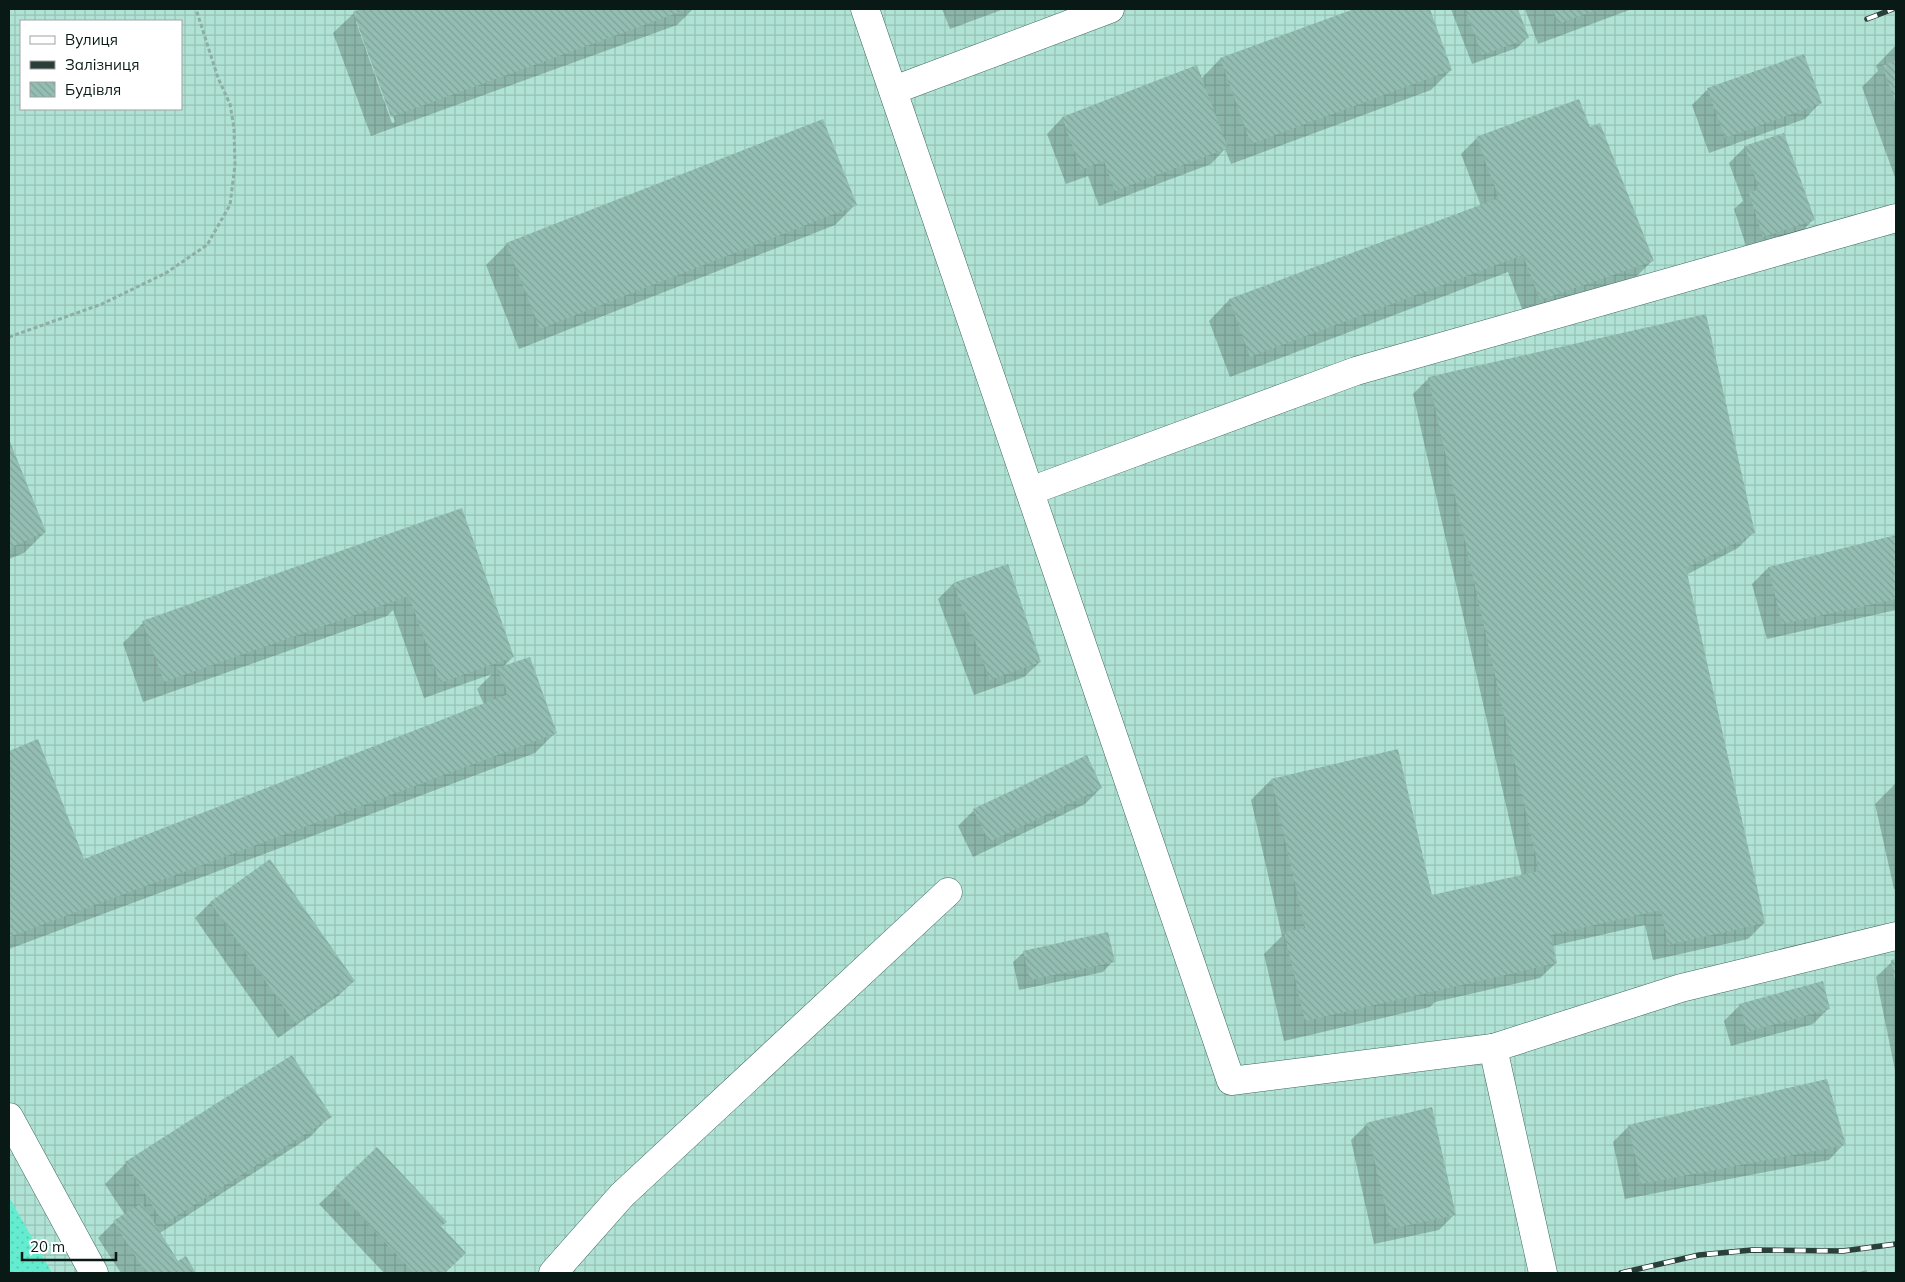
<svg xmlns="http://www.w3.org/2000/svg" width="1905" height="1282" font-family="Mulish,sans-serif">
	<defs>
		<pattern id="industrial-grid" width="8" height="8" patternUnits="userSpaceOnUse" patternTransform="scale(1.25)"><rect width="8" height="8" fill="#b0e3d5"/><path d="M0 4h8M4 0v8" fill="none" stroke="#96c2b6"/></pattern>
		<pattern id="grass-dots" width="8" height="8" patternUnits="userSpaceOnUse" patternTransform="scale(1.25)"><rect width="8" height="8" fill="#63eccf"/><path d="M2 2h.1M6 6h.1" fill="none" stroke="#55cab1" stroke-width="1.8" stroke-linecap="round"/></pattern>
		<pattern id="building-back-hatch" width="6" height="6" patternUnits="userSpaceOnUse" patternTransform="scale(1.25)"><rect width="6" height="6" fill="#94beb3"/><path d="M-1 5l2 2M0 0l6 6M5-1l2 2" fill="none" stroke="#7ea399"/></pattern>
	</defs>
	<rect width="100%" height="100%" fill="#c4efe3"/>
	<path fill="url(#industrial-grid)" fill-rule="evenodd" d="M9 9H1896V1273H9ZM21 21H181V109H21Z"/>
	<path fill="url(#grass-dots)" d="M9 1197 52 1273H9Z"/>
	<g fill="#0003" fill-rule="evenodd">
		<path d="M365 9H693L677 25 371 136 333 33 354 13ZM356 22H358L395 122 392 123Z"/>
		<path d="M942 9H1004L950 29Z"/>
		<path d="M1358 9H1429L1451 70 1431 90 1231 164 1225 149 1211 164 1099 206 1088 176 1066 184 1047 134 1062 118 1201 79 1220 59Z"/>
		<path d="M1451 9H1517L1527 38 1517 48 1472 64Z"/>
		<path d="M1525 9H1632L1538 44Z"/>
		<path d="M1896 45V180L1862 87 1878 71 1876 66Z"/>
		<path d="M1708 89 1820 103 1805 119 1709 153 1692 105Z"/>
		<path d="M1589 128 1653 260 1637 276 1524 314 1508 272 1230 377 1209 321 1229 300 1481 206 1461 154 1477 138Z"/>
		<path d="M1745 147 1814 219 1798 235 1748 252 1734 209 1743 201 1729 163Z"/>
		<path d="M855 205 835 225 519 349 486 265 507 244Z"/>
		<path d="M1429 378 1754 532 1738 548 1686 575 1764 923 1748 939 1653 960 1645 925 1552 946 1556 963 1540 978 1435 1002 1430 1007 1284 1041 1264 954 1282 936 1251 800 1271 780 1431 898 1522 876 1413 394Z"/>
		<path d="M9 442 45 532 24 553 9 559Z"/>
		<path d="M461 510 513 657 503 667 556 732 535 753 9 949V752L38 740 83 860 484 705 477 689 492 674 424 698 393 610 387 616 143 702 123 643 143 623Z"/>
		<path d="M1896 536V610L1767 639 1752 584 1768 568Z"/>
		<path d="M1008 566 1040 662 1024 677 974 695 938 599 953 584Z"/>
		<path d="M1086 757 1101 788 1085 804 973 857 958 826 974 810Z"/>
		<path d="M1896 783V889H1894L1875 804Z"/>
		<path d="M270 861 354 981 338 996 278 1038 195 918 210 903Z"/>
		<path d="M1024 952 1113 961 1103 972 1019 990 1013 962Z"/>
		<path d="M1896 961V1075L1876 977 1892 962Z"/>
		<path d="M1740 1005 1829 1008 1813 1024 1731 1046 1724 1021Z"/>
		<path d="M292 1057 330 1116 310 1137 160 1233 178 1262 185 1258 195 1273H121L98 1238 114 1222 125 1215 105 1184 126 1163Z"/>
		<path d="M1367 1124 1455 1214 1439 1230 1374 1244 1351 1140Z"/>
		<path d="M1629 1126 1844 1144 1829 1160 1625 1199 1613 1142Z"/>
		<path d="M335 1189 440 1227 464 1253 444 1273H384L319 1204Z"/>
	</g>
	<g fill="url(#building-back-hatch)">
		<path d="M361 9H688L391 117 353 12Z"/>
		<path d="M1354 9H1430L1452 70 1251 144 1220 58Z"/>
		<path d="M1465 9H1518L1529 38 1482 55Z"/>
		<path d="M1553 9H1599L1558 24Z"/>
		<path d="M1804 54 1822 103 1725 138 1707 88Z"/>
		<path d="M1896 60V104L1882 66Z"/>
		<path d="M1197 65 1228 148 1115 191 1104 161 1081 170 1062 117Z"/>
		<path d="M1579 99 1590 127 1600 123 1654 261 1540 300 1523 255 1250 357 1229 299 1499 198 1476 137Z"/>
		<path d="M823 119 857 205 540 329 506 243Z"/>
		<path d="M1784 133 1815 220 1763 237 1749 193 1759 189 1744 146Z"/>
		<path d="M1706 314 1755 533 1686 568 1765 923 1668 945 1661 910 1551 935 1557 963 1305 1021 1284 932 1305 928 1271 779 1398 749 1432 895 1539 871 1428 377Z"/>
		<path d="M9 439 46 532 9 548Z"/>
		<path d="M462 508 514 657 440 683 409 596 164 682 142 621Z"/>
		<path d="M1896 535V599L1782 624 1768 567Z"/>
		<path d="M1008 564 1041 662 990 680 953 583Z"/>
		<path d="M530 657 557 733 9 937V751L38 739 84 859 508 694 497 668Z"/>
		<path d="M1087 755 1102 788 989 842 973 809Z"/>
		<path d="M270 859 355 981 295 1023 210 902Z"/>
		<path d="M1108 932 1115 962 1030 980 1023 951Z"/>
		<path d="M1896 959V982H1895L1891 960Z"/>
		<path d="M1823 981 1830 1009 1747 1032 1739 1004Z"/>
		<path d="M292 1055 332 1117 164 1224 125 1162Z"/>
		<path d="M1827 1079 1846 1145 1641 1184 1628 1125Z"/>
		<path d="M1432 1107 1456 1215 1390 1229 1366 1123Z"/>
		<path d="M377 1147 447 1222 441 1226 466 1253 445 1273H414L334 1188Z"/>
		<path d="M142 1203 178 1261 186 1256 196 1273H146L113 1221Z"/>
		<path d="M1867 1270V1273H1855Z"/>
	</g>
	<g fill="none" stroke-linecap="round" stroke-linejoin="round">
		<defs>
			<g id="minor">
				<path d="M865 9 1231 1081 1493 1048"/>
				<path d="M894 90 1110 9"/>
				<path d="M1030 491 1356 371 1896 218"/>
				<path d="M9 1117 94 1273"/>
				<path d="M553 1273 622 1195 948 892"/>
				<path d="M1543 1273 1493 1048 1681 988 1896 936"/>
			</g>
		</defs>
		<use href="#minor" stroke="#41695f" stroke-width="29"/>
		<path stroke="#8caea5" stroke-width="3" stroke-dasharray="4 2.5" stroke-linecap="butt" d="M9 337 102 304 166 273 207 245 230 205 235 165 234 128 230 104 218 78 196 9"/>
		<use href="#minor" stroke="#fff" stroke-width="28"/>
		<defs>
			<g id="rail">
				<path d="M1867 19 1893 9"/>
				<path d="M1621 1273 1699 1255 1752 1250 1843 1251 1896 1244"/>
			</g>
		</defs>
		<use href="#rail" stroke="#2a3f39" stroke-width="5.5"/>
		<use href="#rail" stroke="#fff" stroke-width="4" stroke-dasharray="11" stroke-linecap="butt"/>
	</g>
	<rect width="1905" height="1282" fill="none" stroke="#091915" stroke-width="20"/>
	<rect x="20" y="20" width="162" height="90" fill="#ffffff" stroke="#9da3a1"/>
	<rect x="30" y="36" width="25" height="8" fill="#ffffff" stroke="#9da3a1"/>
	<text x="65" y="45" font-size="15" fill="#091915">Вулиця</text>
	<rect x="30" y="61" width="25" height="8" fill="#2a3f39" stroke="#9da3a1"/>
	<text x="65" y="70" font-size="15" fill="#091915">Залізниця</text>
	<rect x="30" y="82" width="25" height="15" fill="url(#building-back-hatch)" stroke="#9da3a1"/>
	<text x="65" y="95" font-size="15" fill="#091915">Будівля</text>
	<path d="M22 1252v8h94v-8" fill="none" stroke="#091915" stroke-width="2.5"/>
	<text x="30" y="1252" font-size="15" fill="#091915" stroke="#ffffff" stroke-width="4" paint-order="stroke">20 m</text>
</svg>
